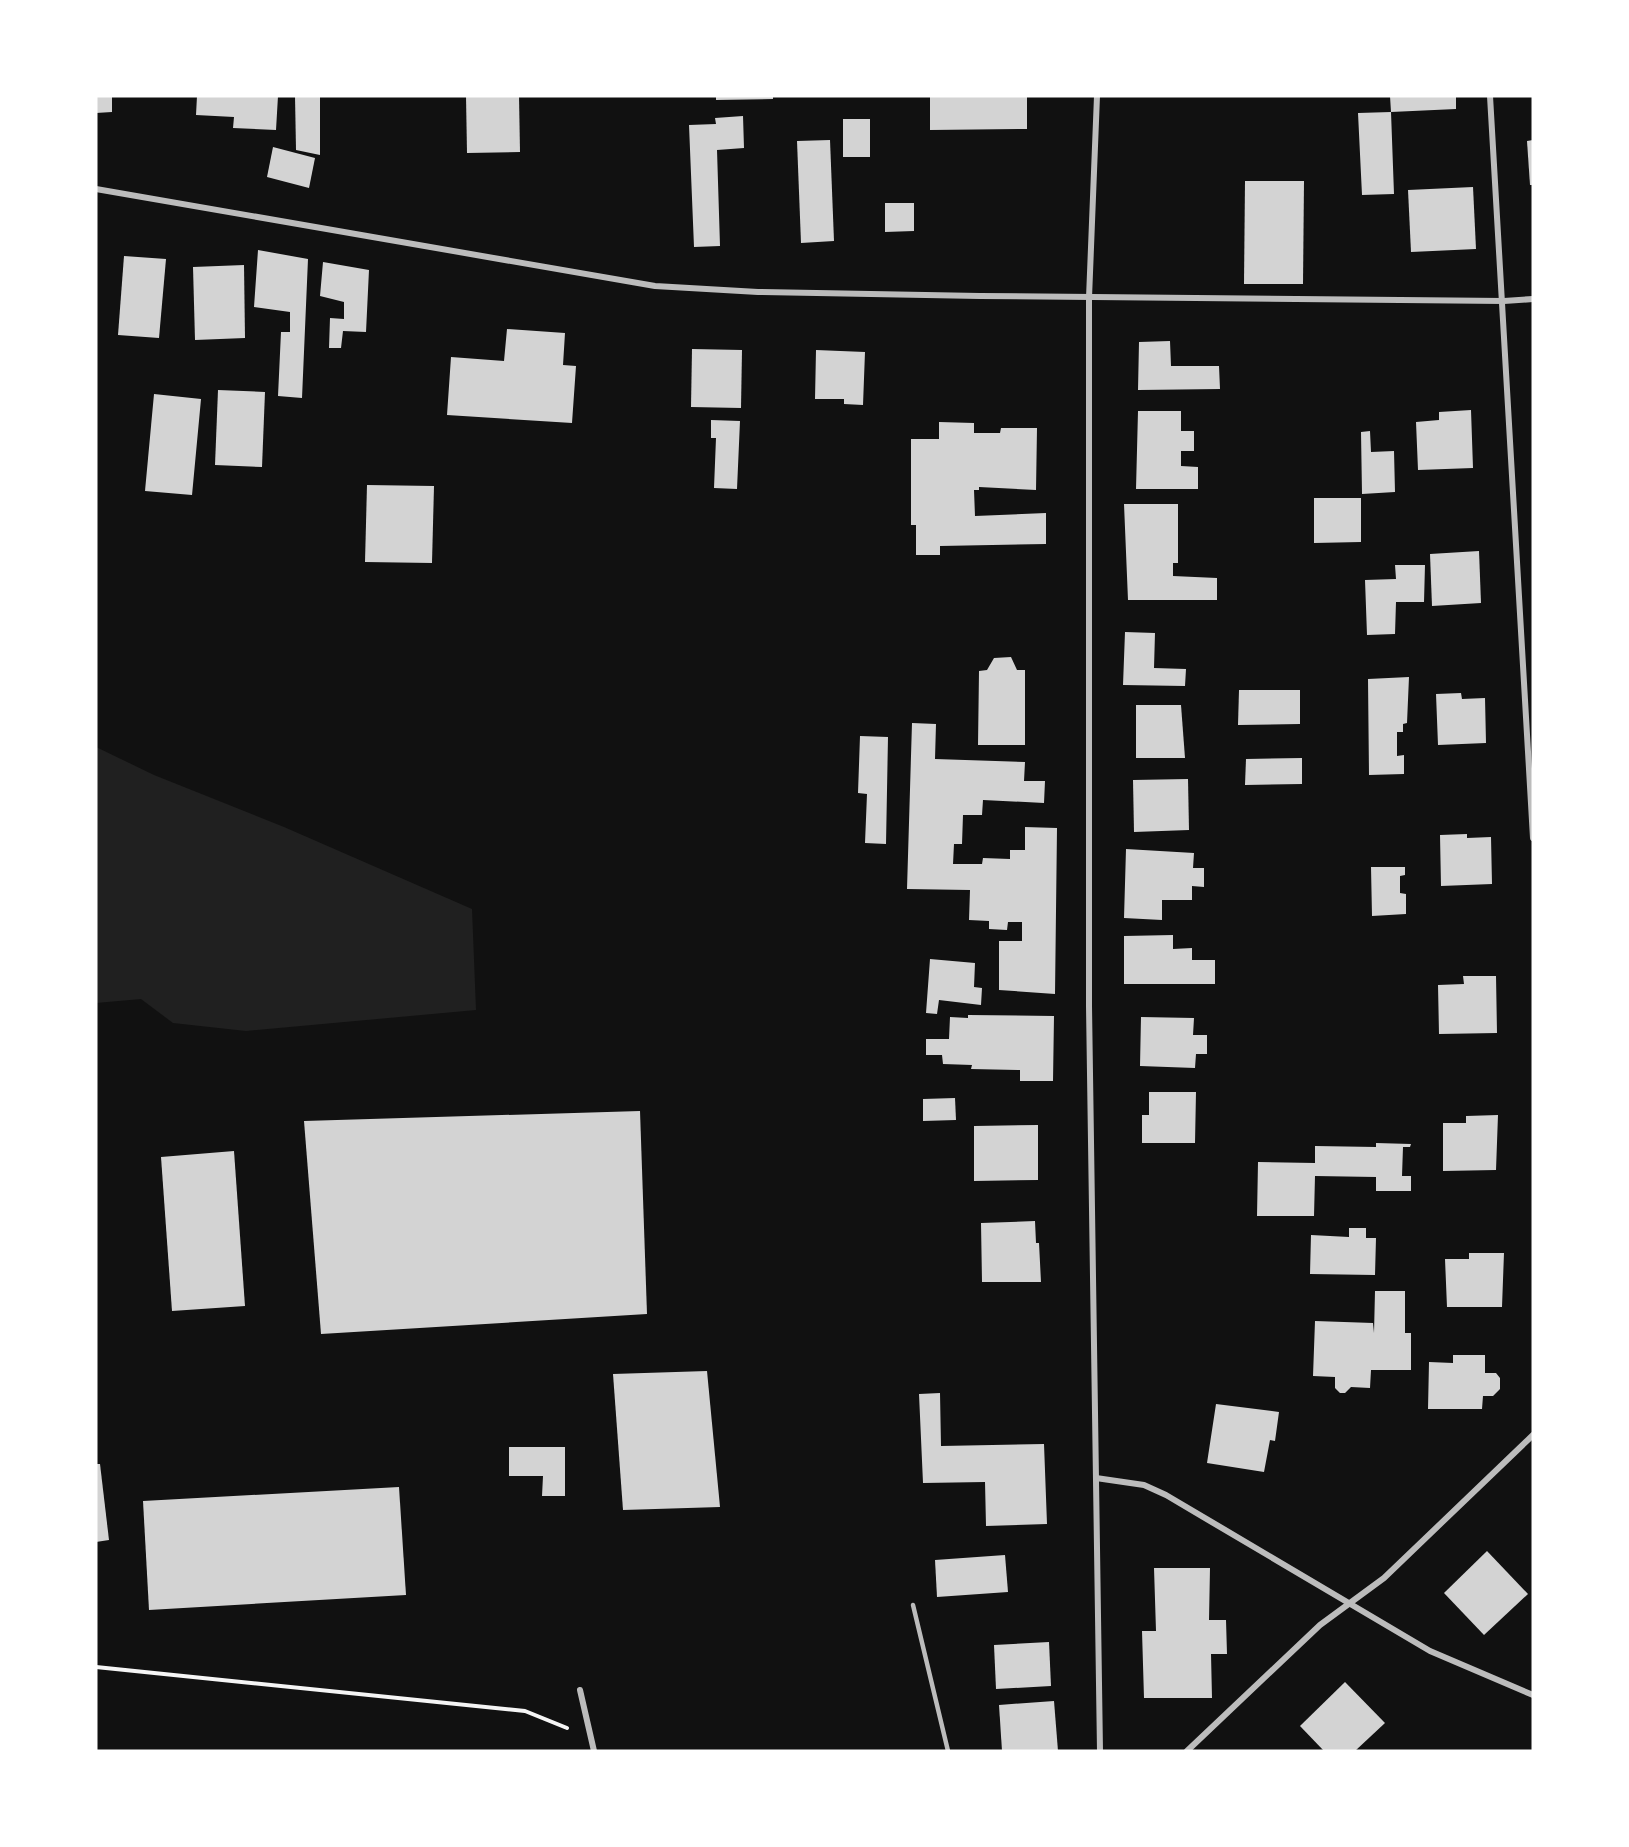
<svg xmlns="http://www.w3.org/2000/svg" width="1629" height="1847" font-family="Manrope,sans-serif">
	<rect width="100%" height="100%" fill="#111"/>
	<path fill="#202020" d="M96 747 154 775 284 827 472 909 476 1010 246 1031 173 1023 141 999 96 1003Z"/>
	<g fill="#d3d3d3">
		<path d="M96 96H112V112L96 113Z"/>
		<path d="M197 96H278L276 130 233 128 234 117 196 115Z"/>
		<path d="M295 96H320V155L296 150Z"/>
		<path d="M466 96H519L520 152 467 153Z"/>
		<path d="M716 96H773V99L716 100Z"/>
		<path d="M930 96H1027V129L930 130Z"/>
		<path d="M1390 96H1456V109L1391 112 1394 194 1362 195 1358 113 1391 112Z"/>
		<path d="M743 116 744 148 717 150 720 246 694 247 689 125 716 124 715 118Z"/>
		<rect x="843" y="119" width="27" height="38"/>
		<path d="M830 140 834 241 801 243 797 141Z"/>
		<path d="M1533 140V185H1530L1527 141Z"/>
		<path d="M273 147 315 158 309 188 267 177Z"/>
		<path d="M1245 181H1304L1303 284H1244Z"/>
		<path d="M1473 187 1476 249 1411 252 1408 190Z"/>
		<path d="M885 203H914V231L885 232Z"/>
		<path d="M258 250 308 259 302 398 278 396 281 332H290V312L254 307Z"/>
		<path d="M124 256 166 259 159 338 118 335Z"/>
		<path d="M323 262 369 270 366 332 343 331 341 348H329L330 318 344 319V302L320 296Z"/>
		<path d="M244 265 245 338 195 340 193 267Z"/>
		<path d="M507 329 565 333 563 365 576 366 572 423 447 415 451 357 504 361Z"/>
		<path d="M1170 341 1171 366H1219L1220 389 1138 390 1139 342Z"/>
		<path d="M692 349 742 350 741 408 691 407Z"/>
		<path d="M816 350 865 352 863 405 844 404V399H815Z"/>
		<path d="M218 390 265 392 262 467 215 465Z"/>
		<path d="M154 394 201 399 192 495 145 491Z"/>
		<path d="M1471 410 1473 468 1418 470 1416 422 1439 420V412Z"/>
		<path d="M1138 411H1181V431H1194V451H1181V466L1198 467V489H1136Z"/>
		<path d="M711 420 740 421 737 489 714 488 716 438H711Z"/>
		<path d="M939 422 974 423V433H1000L1001 428H1037L1036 490 979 487V490H974L975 516 1046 513V544L940 546V555H916V525H911V439H939Z"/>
		<path d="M1370 431 1371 452 1394 451 1395 492 1362 494 1361 432Z"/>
		<path d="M367 485 434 486 432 563 365 562Z"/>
		<path d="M1314 498H1361V542L1314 543Z"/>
		<path d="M1124 504H1178V563H1173V576L1217 578V600H1128Z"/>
		<path d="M1479 551 1481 603 1432 606 1430 554Z"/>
		<path d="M1395 565H1425L1424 602H1396L1395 634 1367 635 1365 580 1396 579Z"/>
		<path d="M1125 632 1155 633 1154 668 1186 669 1185 686 1123 685Z"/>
		<path d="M1011 657 1017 670H1025V745H978L979 671 987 670 994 658Z"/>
		<path d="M1409 677 1407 723 1403 724V732H1397V756L1404 755V774L1369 775 1368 679Z"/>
		<path d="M1239 690H1300V724L1238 725Z"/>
		<path d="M1461 693 1462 699 1485 698 1486 743 1438 745 1436 694Z"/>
		<path d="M1136 705H1181L1185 758H1136Z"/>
		<path d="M912 723 936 724 935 759 1025 762 1024 781H1045L1044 803 983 800 982 815H963L962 844H954L953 864H982L983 858 1010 859V850H1025V827L1057 828 1055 994 999 990V941H1022V922H1008L1007 930 989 929V921L969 920 970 890 907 889Z"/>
		<path d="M860 736 888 737 886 844 865 843 867 794 858 793Z"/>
		<path d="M1302 758V784L1245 785 1246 759Z"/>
		<path d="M1188 779 1189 830 1134 832 1133 780Z"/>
		<path d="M1467 834V838L1491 837 1492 884 1441 886 1440 835Z"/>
		<path d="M1126 849 1194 853 1193 868H1204V887L1192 886V900H1162V920L1124 918Z"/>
		<path d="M1371 867H1405V875L1400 876V893L1406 894V914L1372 916Z"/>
		<path d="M1173 935V949L1192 948V960H1215V984H1124V936Z"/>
		<path d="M930 959 975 963 974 987 982 988 981 1005 939 1000 937 1014 926 1013Z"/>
		<path d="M1463 976H1496L1497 1033 1439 1034 1438 985 1464 984Z"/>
		<path d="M968 1015 1054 1016 1053 1081H1020V1070L971 1069 972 1065 943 1064 942 1055H926V1039H949L950 1017 968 1018Z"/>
		<path d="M1141 1017 1194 1018 1193 1035H1207V1054H1196L1195 1068 1140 1066Z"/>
		<path d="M1149 1092H1196L1195 1143H1142V1115H1149Z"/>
		<path d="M955 1098 956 1120 923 1121V1099Z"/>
		<path d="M640 1111 647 1314 321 1334 304 1121Z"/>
		<path d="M1498 1115 1496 1170 1443 1171V1123H1466V1116Z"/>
		<path d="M1038 1125V1180L974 1181V1126Z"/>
		<path d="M1376 1143 1411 1144 1410 1147H1403L1402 1176H1411V1191H1376V1177L1315 1176 1314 1216H1257L1258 1162 1315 1163V1146L1376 1147Z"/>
		<path d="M234 1151 245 1306 172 1311 161 1157Z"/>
		<path d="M1035 1221 1036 1243H1039L1041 1282H982L981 1223Z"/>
		<path d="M1349 1228H1366V1238H1376L1375 1275 1310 1274 1311 1235 1349 1237Z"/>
		<path d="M1469 1253H1504L1502 1307H1447L1445 1259H1469Z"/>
		<path d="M1375 1291H1405V1333H1411V1370H1371L1370 1388 1351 1387 1345 1393H1340L1335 1388V1377L1313 1376 1315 1321 1373 1323 1374 1333Z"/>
		<path d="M1453 1355H1485V1373H1496L1500 1378V1389L1493 1396H1483L1482 1409H1428L1429 1362 1453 1363Z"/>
		<path d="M707 1371 720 1507 623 1510 613 1374Z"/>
		<path d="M940 1393 941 1446 1044 1444 1047 1524 986 1526 985 1482 923 1483 919 1394Z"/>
		<path d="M1216 1404 1279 1412 1275 1441 1270 1440 1264 1472 1207 1463Z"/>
		<path d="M509 1447H565V1496H542L543 1476H509Z"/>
		<path d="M96 1464H100L109 1540 96 1542Z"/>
		<path d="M399 1487 406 1595 149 1610 143 1501Z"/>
		<path d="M1487 1551 1528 1594 1484 1635 1444 1593Z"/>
		<path d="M1005 1555 1008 1592 937 1597 935 1560Z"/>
		<path d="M1154 1568H1210L1209 1620H1226L1227 1654H1211L1212 1698H1144L1142 1631H1156Z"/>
		<path d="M1049 1642 1051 1686 996 1689 994 1645Z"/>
		<path d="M1345 1682 1385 1723 1355 1751H1324L1300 1726Z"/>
		<path d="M1054 1701 1058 1751H1002L999 1705Z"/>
	</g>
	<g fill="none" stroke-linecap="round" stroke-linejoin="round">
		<path stroke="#f5f5f5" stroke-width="4" d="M96 1667 525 1711 567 1728"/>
		<path stroke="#bcbcbc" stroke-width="4.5" d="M913 1605 948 1751"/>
		<g stroke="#bcbcbc" stroke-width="6">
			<path d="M1097 96 1089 298V1006L1100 1751"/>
			<path d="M1490 96 1533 838"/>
			<path d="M96 189 655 286 758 292 980 296 1504 301 1533 299"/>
			<path d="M1096 1478 1144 1485 1166 1495 1430 1651 1533 1695"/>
			<path d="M580 1690 594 1751"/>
			<path d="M1187 1751 1320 1625 1384 1578 1533 1435"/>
		</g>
	</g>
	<rect width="1629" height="1847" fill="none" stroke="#ffffff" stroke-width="195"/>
</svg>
